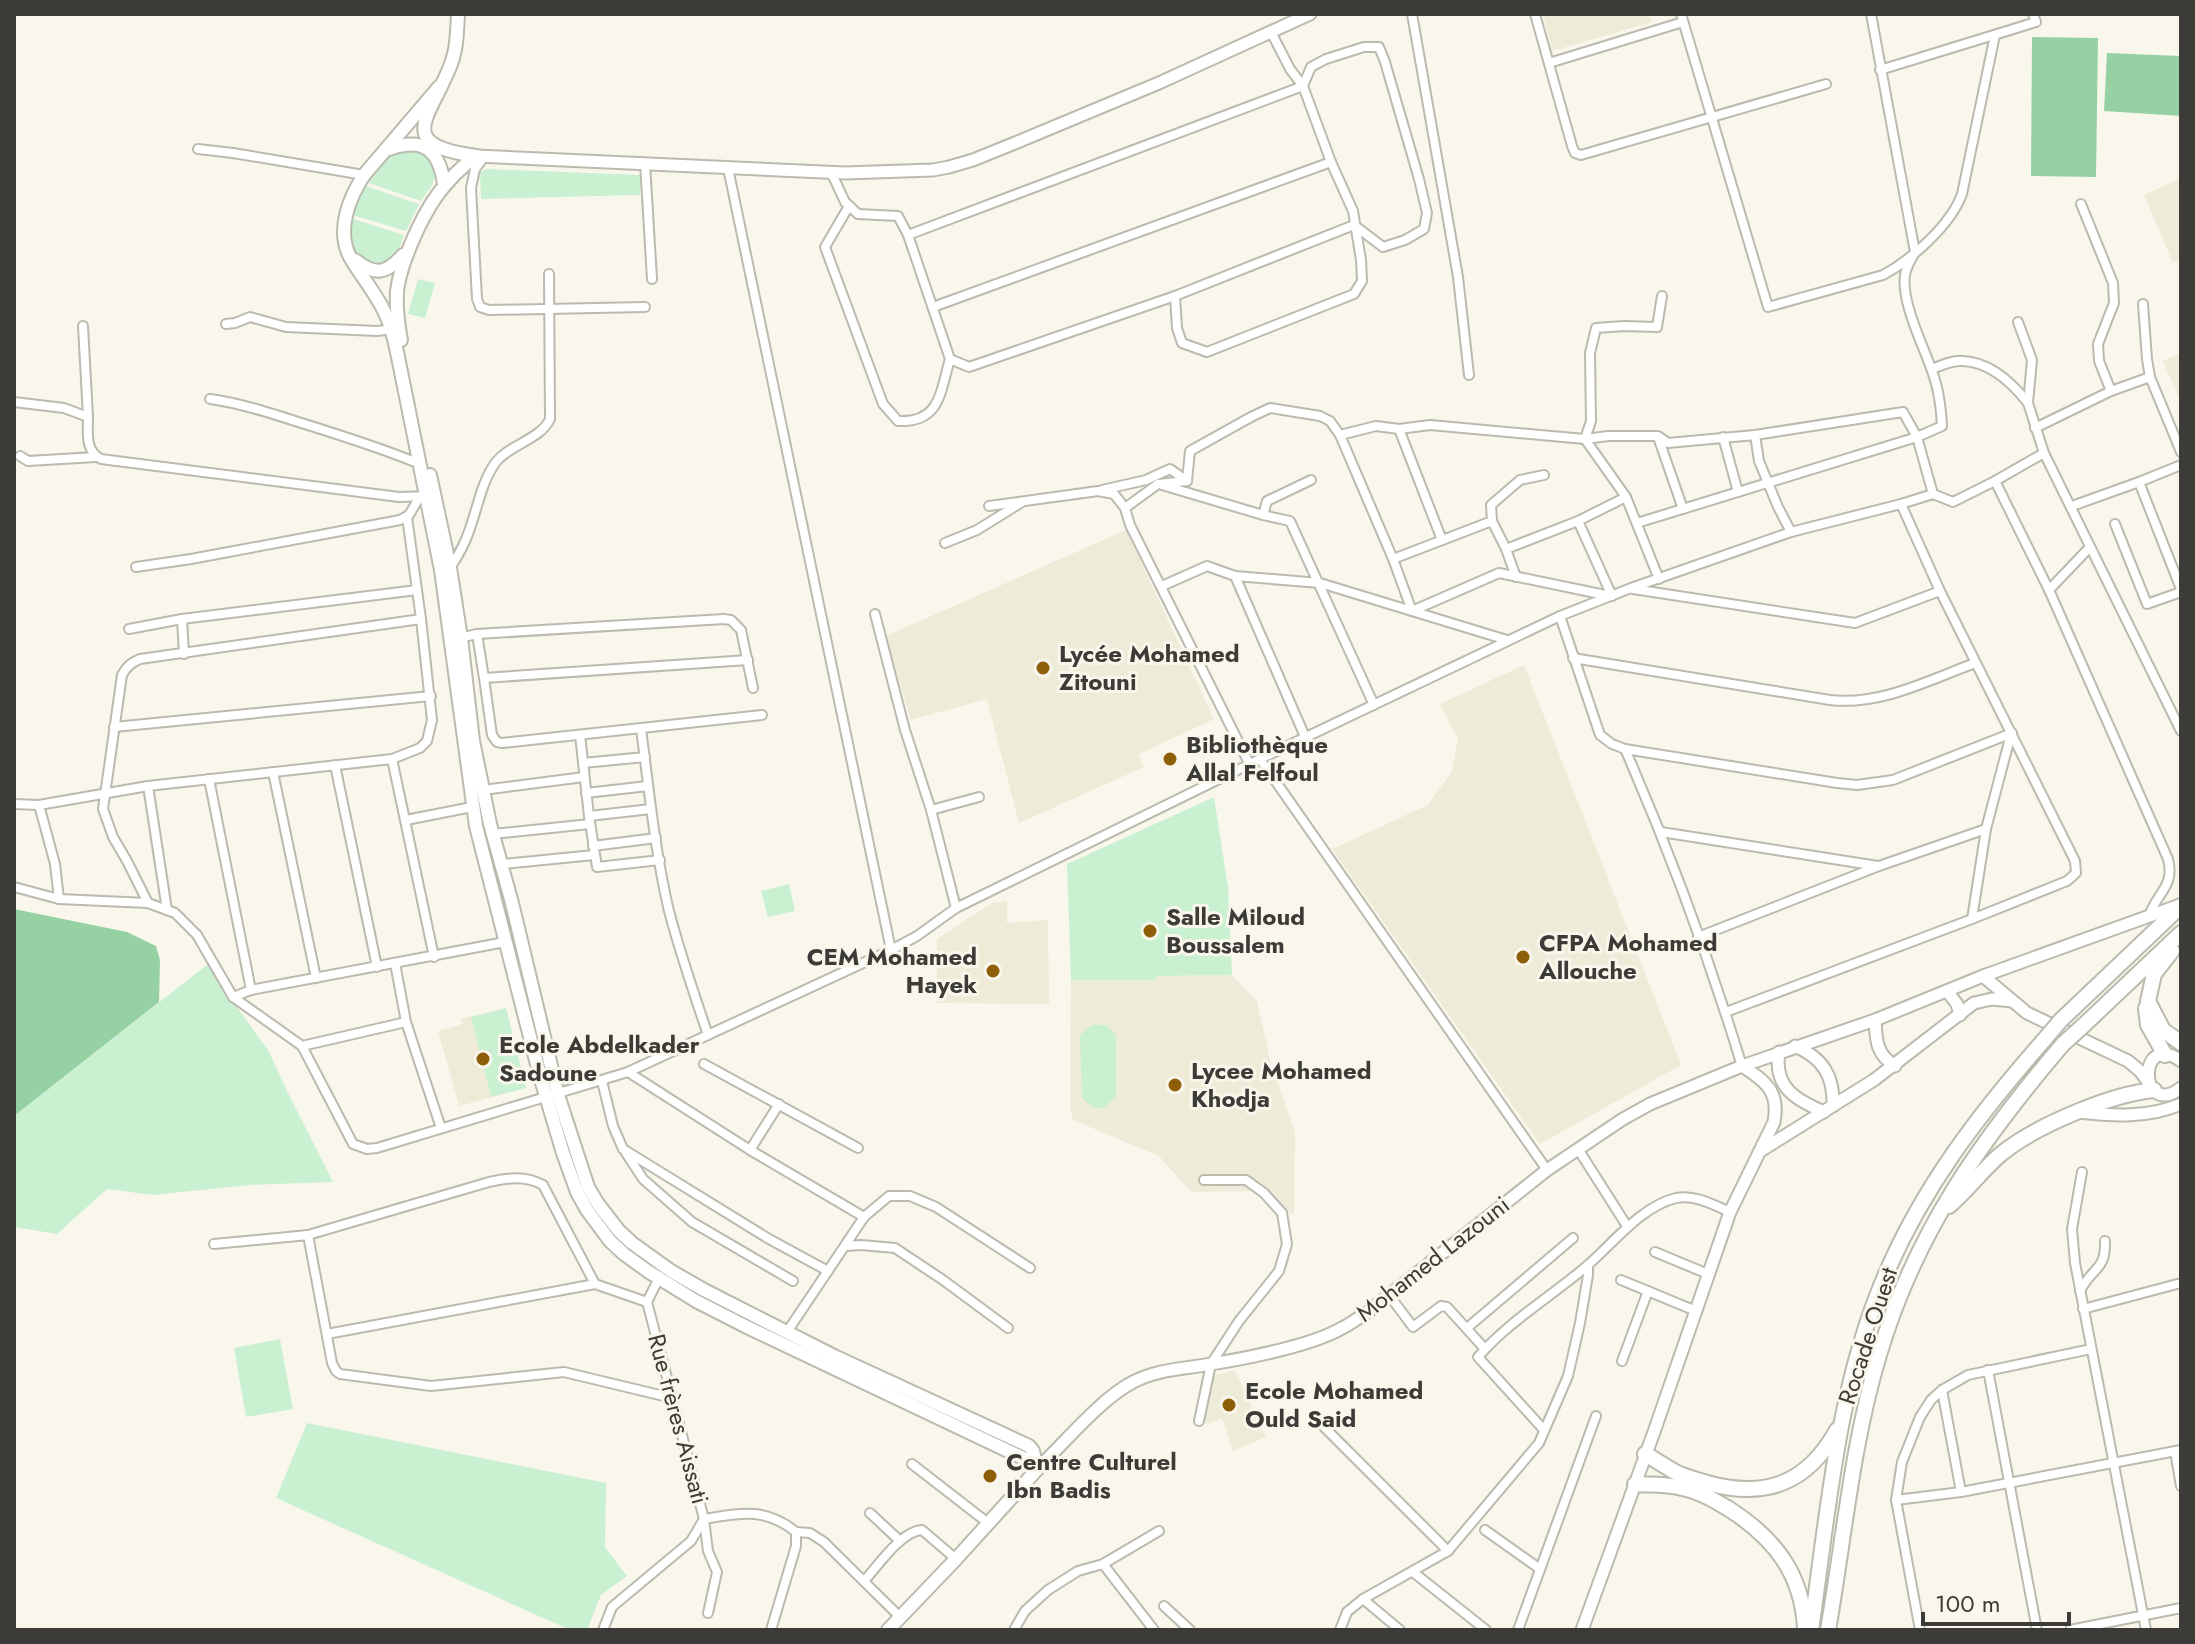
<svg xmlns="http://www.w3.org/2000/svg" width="2195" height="1644" font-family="Jost,sans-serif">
	<rect width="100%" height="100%" fill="#f9f7eb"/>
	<g fill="#eeebd8">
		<path d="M1543 14H1649L1652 22 1552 51Z"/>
		<path d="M2181 178V259L2173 263 2144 195Z"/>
		<path d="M2181 353V402L2163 361Z"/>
		<path d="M1126 530 1214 719 1139 754 1144 767 1019 823 987 699 911 720 886 636Z"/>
		<path d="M1524 665 1681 1065 1540 1144 1332 849 1428 805 1452 771 1458 739 1440 704Z"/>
		<path d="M1007 901V923L1048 920 1049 1004 937 1003V939L992 903Z"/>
		<path d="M1232 975 1257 1001 1271 1064 1295 1132 1294 1215 1252 1191 1191 1192 1159 1156 1073 1120 1070 1107 1071 980H1155L1156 976Z"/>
		<path d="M506 1008 526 1088 459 1106 438 1031 463 1024 461 1019Z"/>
		<path d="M1235 1370 1266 1437 1233 1451 1222 1418 1207 1424 1204 1416 1209 1393 1207 1377Z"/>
	</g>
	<g fill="#caf0d2">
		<path d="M402 147 429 153 437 173 432 185 421 201 366 182 387 158Z"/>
		<path d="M487 169 640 175V195L481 199 480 172Z"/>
		<path d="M363 185 419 204 406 231 352 215Z"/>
		<path d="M351 218 404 235C401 242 399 253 393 258 389 262 381 265 375 265 352 263 351 235 351 218Z"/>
		<path d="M418 279 435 283 425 318 408 314Z"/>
		<path d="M1214 797 1228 887 1232 975 1156 976V980H1071L1067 864Z"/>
		<path d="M789 884 795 911 768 917 761 891Z"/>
		<path d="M208 964 225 991 268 1050 287 1091 333 1182 250 1185 153 1195 107 1189 57 1234 14 1227V1116Z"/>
		<path d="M506 1008 526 1088 491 1097 471 1017Z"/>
		<path d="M1092 1025H1106L1116 1035V1096L1105 1108H1094L1082 1098 1080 1035Z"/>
		<path d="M280 1339 293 1409 246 1417 234 1348Z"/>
		<path d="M307 1423 606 1483 605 1547 627 1576 601 1595 587 1630H570L276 1498Z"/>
	</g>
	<g fill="#95d1a3">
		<path d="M2032 37 2098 38 2096 177 2031 176Z"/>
		<path d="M2107 53 2181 56V116L2104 111Z"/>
		<path d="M14 909 127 932 156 946 160 960 159 1002 14 1116Z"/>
	</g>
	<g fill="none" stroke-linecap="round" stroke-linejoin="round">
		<defs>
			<g id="street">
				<path d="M1412 14 1458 277 1469 375"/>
				<path d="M1535 14 1572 146 1575 153 1581 155 1826 84"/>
				<path d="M1681 14 1768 307 1883 275C1911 260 1951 225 1962 194L1995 35"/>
				<path d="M1364 47H1379L1385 62 1419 179 1427 213 1424 229 1405 240 1383 247 1354 225 1175 296 969 367 950 359 908 235 1303 86 1311 67 1326 59Z"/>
				<path d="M1549 63 1683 22"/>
				<path d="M1880 70 2036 22 2033 14"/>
				<path d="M198 149 233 153 364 175"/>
				<path d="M484 157 475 169 471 188 477 299 480 307 489 310 645 307"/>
				<path d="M645 163 652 279"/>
				<path d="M728 168 891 950"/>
				<path d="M831 172 845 202 858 214 898 216 908 235"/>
				<path d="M849 206 825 247 883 404 898 421C940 423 940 393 950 359"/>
				<path d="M1175 296 1177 328 1182 343 1207 352 1354 294 1362 281 1361 260 1353 211 1331 162 1303 86 1290 69 1271 32"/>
				<path d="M2143 304 2147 359 2150 377"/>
				<path d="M933 307 1331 162"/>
				<path d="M2018 322 2032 360 2028 403 2044 453 2181 731"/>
				<path d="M226 324 235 323 250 317 286 327 377 331 394 329"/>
				<path d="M83 326 88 417"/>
				<path d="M1932 369C1942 365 1952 360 1963 361 1990 362 2013 384 2028 403"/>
				<path d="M2111 391 2150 377 2181 452"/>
				<path d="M210 399C239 403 267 412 295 421 337 434 379 447 420 464"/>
				<path d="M14 402 64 408 88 417C88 434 85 451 101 459L399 497 430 496"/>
				<path d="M2035 428 2111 391 2099 361 2098 344 2114 303 2113 283 2081 204"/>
				<path d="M1399 429 1442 540"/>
				<path d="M1340 435 1393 559 1412 611 1499 573 1610 596"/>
				<path d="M1755 435 1903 412 1917 437 1933 494"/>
				<path d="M1658 437 1683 509"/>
				<path d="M1723 437 1738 492"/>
				<path d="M20 456 28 461 96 457"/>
				<path d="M1995 481 2049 590 2168 859C2175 887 2157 892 2149 916"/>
				<path d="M2139 482 2181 465"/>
				<path d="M1162 485 1263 515 1290 521 1374 705"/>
				<path d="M1102 490 1146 480 1170 469 1187 481"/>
				<path d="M989 506 1098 491 1114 494 1125 508"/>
				<path d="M2072 506 2139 482 2181 589"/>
				<path d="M1263 515 1267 501 1311 480"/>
				<path d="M1492 521 1491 505 1520 480 1544 475"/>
				<path d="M1578 521 1612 596"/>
				<path d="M1637 523 1917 437 1942 426C1941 407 1939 389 1932 371 1923 345 1901 302 1905 275 1906 267 1911 260 1915 252L1871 14"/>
				<path d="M2115 524 2147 604 2181 592"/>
				<path d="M945 543 977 530 1022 502"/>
				<path d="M1506 549 1578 521 1626 497"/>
				<path d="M1393 559 1492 521 1506 549 1516 577"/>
				<path d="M136 567 191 559 400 520 409 515 419 498"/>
				<path d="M451 567C457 557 464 546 468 534 477 511 481 482 496 462 510 444 540 440 550 419L549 274"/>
				<path d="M1235 576 1306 739"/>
				<path d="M1659 579 1626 497 1585 439 1591 421 1590 353 1596 328 1624 326 1657 327 1662 296"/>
				<path d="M1162 586 1207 566 1235 576 1320 583 1507 640"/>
				<path d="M1633 589 1855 623 1940 591"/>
				<path d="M2049 590 2090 547"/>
				<path d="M875 614 905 730 931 810 956 908"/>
				<path d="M1560 616 1600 735 1612 744 1625 749C1670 852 1709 958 1742 1066"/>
				<path d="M182 619 184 654"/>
				<path d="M129 629 182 619 417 590"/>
				<path d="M477 634 484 678"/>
				<path d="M459 638 477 634 724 619 731 620 741 630 753 688"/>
				<path d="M1573 658 1830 700C1880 706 1929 680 1975 663"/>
				<path d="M748 660 484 678 492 735 497 742 502 743 762 715"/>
				<path d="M114 727 431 696"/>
				<path d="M641 729C649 789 655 852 669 911 680 953 694 994 708 1035"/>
				<path d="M580 735 589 816 597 867 660 860"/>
				<path d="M1625 749 1837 783 1857 785 1893 780 2012 733"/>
				<path d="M392 759 434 957"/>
				<path d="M1260 759 1547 1170"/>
				<path d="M583 763 645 757"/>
				<path d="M335 765 377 967"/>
				<path d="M1250 765 1130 525 1125 508 1158 484 1187 481 1190 451 1251 417 1270 408 1320 416 1330 421 1340 435 1376 426 1399 429 1430 425 1585 439 1608 436H1658L1668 443 1755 435 1759 461 1778 507 1791 532"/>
				<path d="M273 772 316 978"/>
				<path d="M209 779 251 990"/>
				<path d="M148 786 167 910"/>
				<path d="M483 790 584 777"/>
				<path d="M586 793 648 786"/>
				<path d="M14 804 39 805 148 786 392 759 420 748 427 741 432 720 421 619 407 517"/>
				<path d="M39 805 55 864 59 899"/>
				<path d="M931 810 979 797"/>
				<path d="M589 816 651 809"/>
				<path d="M406 820 472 807"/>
				<path d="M1661 832 1878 866"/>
				<path d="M493 834 590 824"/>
				<path d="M593 846 656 838"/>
				<path d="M502 864 594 855"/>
				<path d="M14 887 59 899 148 903 175 913 197 935 233 997 302 1046 353 1144 367 1149 377 1148 628 1072 891 950 917 936 956 908 1260 759 1560 616 1631 588 1791 532 1901 504 1933 494 1953 502 1995 481 2044 453"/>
				<path d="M148 903 127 861 113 837 103 809 122 675C127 666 131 663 140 659L421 619"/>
				<path d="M1972 919 1986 829 2011 734"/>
				<path d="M1698 937 1879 866 1986 829"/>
				<path d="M395 963 406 1022 441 1128"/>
				<path d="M233 997 251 990 505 942"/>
				<path d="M1726 1012 1972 919 2067 881 2076 873 2075 861 1940 591 1901 504"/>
				<path d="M302 1046 406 1022"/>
				<path d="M704 1064 858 1148"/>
				<path d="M628 1072 750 1150 864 1217"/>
				<path d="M602 1081 613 1126 623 1149 769 1239 828 1271"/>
				<path d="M1578 1149 1627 1226"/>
				<path d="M750 1150 779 1104"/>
				<path d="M626 1153 643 1179 692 1222 793 1281"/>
				<path d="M2082 1172 2072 1229 2075 1263 2146 1630"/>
				<path d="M308 1235 332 1363 336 1371 340 1374 431 1386 564 1372 672 1398"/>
				<path d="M214 1244 308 1235 489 1182C508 1178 525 1175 543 1185L595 1284"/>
				<path d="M846 1246 861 1245 895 1248 943 1280 1008 1328"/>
				<path d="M1655 1252 1708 1274"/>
				<path d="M1621 1280 1696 1311"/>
				<path d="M2080 1291C2092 1267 2106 1271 2105 1241"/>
				<path d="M1389 1295 1413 1327 1441 1306 1447 1307 1485 1349"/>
				<path d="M2083 1309 2181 1283"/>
				<path d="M1467 1328 1573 1238"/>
				<path d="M787 1332 864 1217 889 1196H910L936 1207 1030 1268"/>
				<path d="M327 1334 595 1284 647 1302"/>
				<path d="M1622 1361 1648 1291"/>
				<path d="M1988 1370 2037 1630"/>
				<path d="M1942 1390 1961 1492"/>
				<path d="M1199 1421 1211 1364 1239 1321 1279 1271 1287 1244 1282 1213 1264 1193 1246 1180H1204"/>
				<path d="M1324 1427 1448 1551"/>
				<path d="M1544 1430 1478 1357C1509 1321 1552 1296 1588 1265 1613 1243 1642 1206 1676 1198 1694 1194 1714 1205 1730 1212"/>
				<path d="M2175 1451 2181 1486"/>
				<path d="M912 1464 988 1523"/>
				<path d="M1896 1500 1961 1492 2181 1450"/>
				<path d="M870 1513 900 1541"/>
				<path d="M1485 1530 1540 1569"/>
				<path d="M796 1532 810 1533 824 1542 900 1617"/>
				<path d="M1103 1564 1154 1630"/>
				<path d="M1413 1572 1486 1630"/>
				<path d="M864 1581C878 1566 901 1531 922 1530L956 1559"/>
				<path d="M1363 1599 1400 1630"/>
				<path d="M1164 1606 1190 1630"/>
				<path d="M708 1613 717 1572 708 1551 704 1519C741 1513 765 1507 796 1532V1546L771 1630"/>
				<path d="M603 1630 612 1607 691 1541 704 1519 647 1302 660 1276"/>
				<path d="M1014 1630 1025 1611 1048 1590 1078 1571 1103 1564 1159 1531"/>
				<path d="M1340 1630 1347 1612 1363 1599 1448 1551 1539 1443 1568 1376 1580 1323 1588 1275V1265"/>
				<path d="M1518 1630 1596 1416"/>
				<path d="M1920 1630 1896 1500 1902 1462 1920 1417 1931 1400 1942 1390 1968 1375 2091 1349"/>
				<path d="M2070 1630 2181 1608"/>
			</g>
			<g id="secondary">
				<path d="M476 156 845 173 933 170 949 167 973 160 1015 143 1159 83 1310 14"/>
				<path d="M1983 976 2027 1013 2128 1061 2140 1071 2149 1083"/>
				<path d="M1947 991 1957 1004 1960 1015"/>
				<path d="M1875 1020C1876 1040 1876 1054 1895 1066"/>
				<path d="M1795 1046C1823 1058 1834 1076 1833 1106"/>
				<path d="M1779 1052C1773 1087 1796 1100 1824 1112"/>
				<path d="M2181 1061C2137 1029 2138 1120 2181 1088"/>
				<path d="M2079 1112C2113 1116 2149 1118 2181 1104"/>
				<path d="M1762 1150 1874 1080 1974 1003 1992 999 2012 1001"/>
				<path d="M1042 1464C1068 1439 1102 1398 1133 1382 1158 1369 1184 1369 1211 1364 1247 1358 1311 1346 1342 1328 1351 1324 1359 1317 1368 1312L1547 1170 1623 1119 1650 1104 1742 1066 1875 1020 1983 976 2180 905"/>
				<path d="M1582 1630 1654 1432 1730 1212 1774 1122C1780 1091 1765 1081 1742 1066"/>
			</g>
			<g id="primary">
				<path d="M458 14C457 33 457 51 449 69 428 120 395 145 476 156"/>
				<path d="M439 87 364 175C349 198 336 230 350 257 361 276 375 292 384 311 391 324 394 338 397 352L441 570 476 826 540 1076 563 1153 577 1192 587 1210 610 1241 624 1254 649 1272 696 1301 747 1327 1025 1459 1035 1460 1042 1464 956 1559 888 1630"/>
				<path d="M389 149C423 137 439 149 444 184"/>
				<path d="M355 260C375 276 386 274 403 255"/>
				<path d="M401 340C398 324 396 307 397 291 399 274 405 259 411 244 427 206 443 181 476 156"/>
				<path d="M430 475 450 568 461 638 473 741 490 824 512 903 558 1095 588 1187 598 1204 619 1231 632 1243 671 1271 704 1290 834 1356 1029 1446 1033 1451 1035 1460"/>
			</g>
			<g id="highway">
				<path d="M2172 951 2154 974 2148 1001 2163 1030 2181 1043"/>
				<path d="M2146 1008 2148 1025 2165 1055"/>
				<path d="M2061 1020 2181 906"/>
				<path d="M2084 1025 2181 933"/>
				<path d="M1949 1206C1968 1190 1982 1170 2001 1154 2035 1126 2111 1094 2154 1090"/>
				<path d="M1645 1454C1656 1460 1666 1467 1677 1473 1686 1477 1697 1480 1707 1483 1765 1499 1807 1484 1837 1430"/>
				<path d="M1635 1484C1649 1485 1664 1484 1678 1487 1697 1490 1712 1499 1729 1509 1774 1538 1802 1573 1805 1628"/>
				<path d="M1811 1630C1828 1513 1837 1391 1883 1281 1921 1189 1979 1114 2044 1040"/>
				<path d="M1828 1630C1844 1539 1852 1444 1879 1355 1915 1233 1981 1140 2063 1044"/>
			</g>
		</defs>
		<use href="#street" stroke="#bbbaae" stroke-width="12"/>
		<use href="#secondary" stroke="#bbbaae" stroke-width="15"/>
		<use href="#primary" stroke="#bbbaae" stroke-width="16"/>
		<use href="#highway" stroke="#bbbaae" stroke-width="18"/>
		<use href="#street" stroke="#fff" stroke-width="8"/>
		<use href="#secondary" stroke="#fff" stroke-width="11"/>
		<use href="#primary" stroke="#fff" stroke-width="12"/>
		<use href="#highway" stroke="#fff" stroke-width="14"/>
		<defs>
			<g id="highway-bridge">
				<path d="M2044 1040 2061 1020"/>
				<path d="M2063 1044 2084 1025"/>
			</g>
		</defs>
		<use href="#highway-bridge" stroke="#bbbaae" stroke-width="18" stroke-linecap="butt"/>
		<use href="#highway-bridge" stroke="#fff" stroke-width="14"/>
	</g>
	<g fill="#8e5e08" stroke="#f9f7eb" stroke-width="3">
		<circle cx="1043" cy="668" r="8"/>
		<circle cx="1170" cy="759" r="8"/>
		<circle cx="1150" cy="931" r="8"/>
		<circle cx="1523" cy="957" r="8"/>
		<circle cx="993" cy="971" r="8"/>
		<circle cx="483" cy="1059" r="8"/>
		<circle cx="1175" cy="1085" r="8"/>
		<circle cx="1229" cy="1405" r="8"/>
		<circle cx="990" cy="1476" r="8"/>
	</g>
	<g text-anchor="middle" stroke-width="6" stroke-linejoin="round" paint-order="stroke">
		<g font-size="24" font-weight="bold" fill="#3c3b37" stroke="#f9f7eb" text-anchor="start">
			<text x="1059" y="662">Lycée Mohamed<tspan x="1059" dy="28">Zitouni</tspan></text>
			<text x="1186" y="753">Bibliothèque<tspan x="1186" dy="28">Allal Felfoul</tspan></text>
			<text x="1166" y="925">Salle Miloud<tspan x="1166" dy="28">Boussalem</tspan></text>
			<text x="1539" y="951">CFPA Mohamed<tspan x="1539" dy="28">Allouche</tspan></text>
			<text x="977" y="965" text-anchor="end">CEM Mohamed<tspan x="977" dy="28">Hayek</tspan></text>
			<text x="499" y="1053">Ecole Abdelkader<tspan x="499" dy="28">Sadoune</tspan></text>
			<text x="1191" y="1079">Lycee Mohamed<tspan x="1191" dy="28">Khodja</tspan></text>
			<text x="1245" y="1399">Ecole Mohamed<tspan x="1245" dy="28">Ould Said</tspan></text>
			<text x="1006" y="1470">Centre Culturel<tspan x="1006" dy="28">Ibn Badis</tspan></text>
		</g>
		<g font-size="24" fill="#3c3b37" stroke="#f9f7eb">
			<text transform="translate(1433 1259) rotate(-38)" y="8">Mohamed Lazouni</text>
			<text transform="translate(1868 1336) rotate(-72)" y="8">Rocade Ouest</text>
			<text transform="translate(678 1419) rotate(75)" y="8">Rue frères Aissati</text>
		</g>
	</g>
	<rect width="2195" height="1644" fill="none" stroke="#3c3b37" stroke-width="32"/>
	<path d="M1923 1612v12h146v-12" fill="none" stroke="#3c3b37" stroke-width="4"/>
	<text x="1935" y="1612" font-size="24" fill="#3c3b37" stroke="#f9f7eb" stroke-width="6" paint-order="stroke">100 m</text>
</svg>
